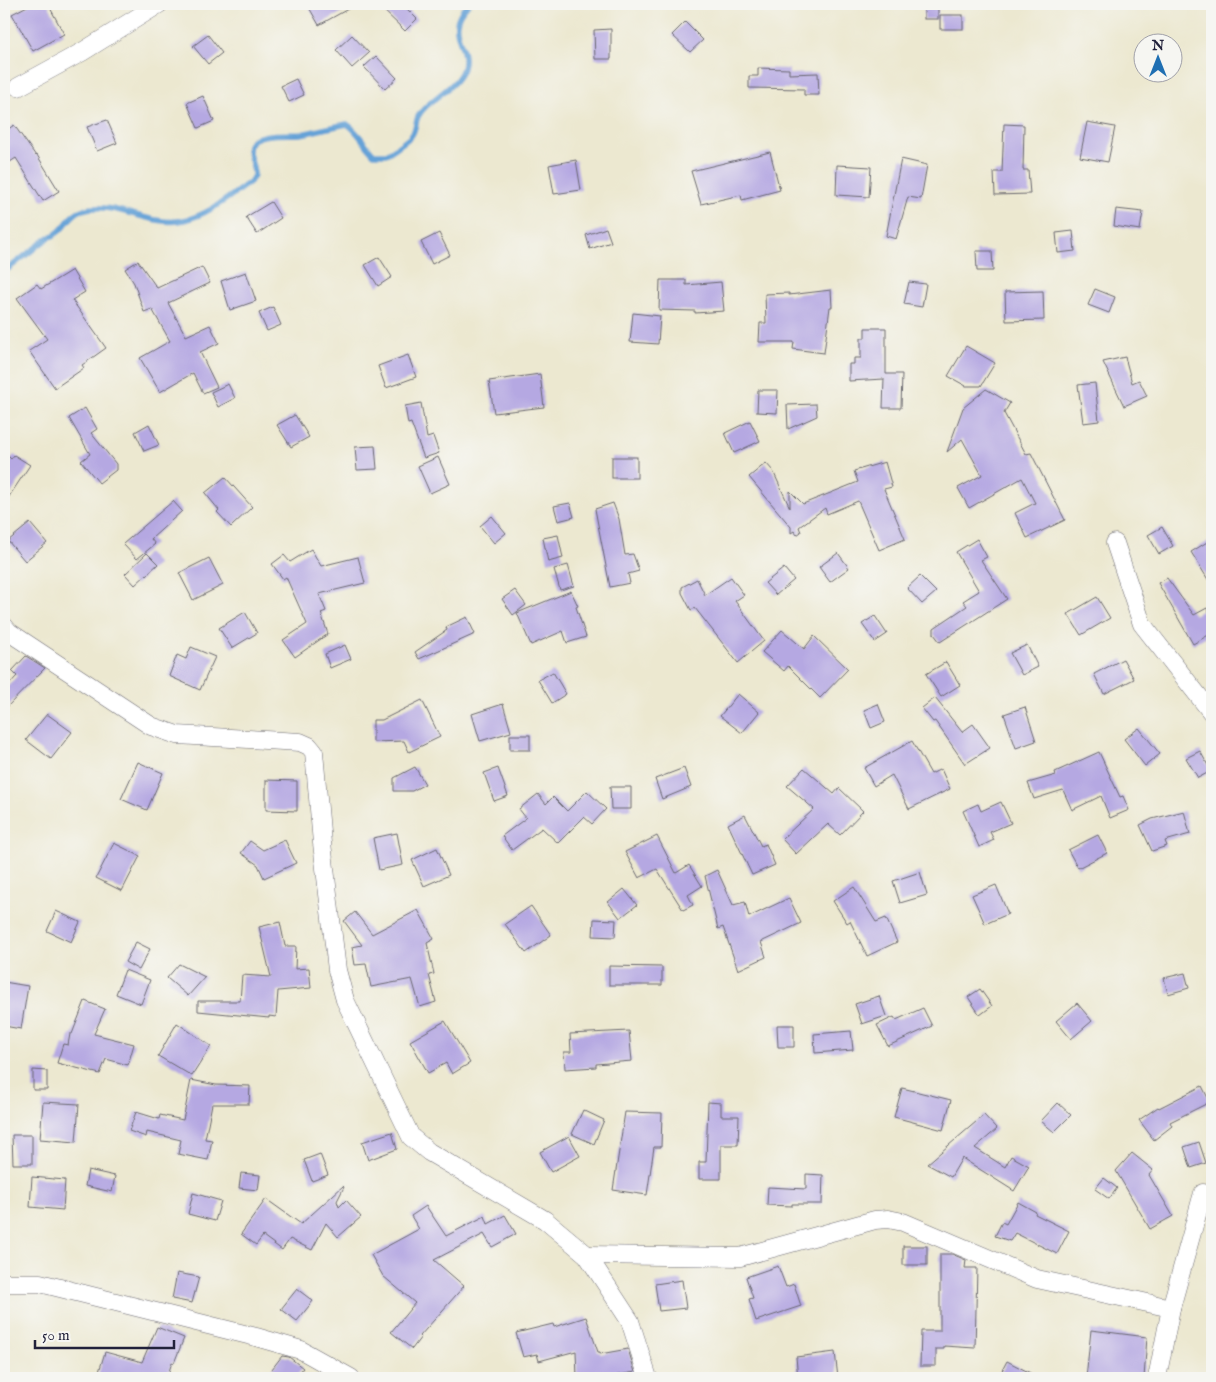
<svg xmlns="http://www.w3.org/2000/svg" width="1216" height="1382" font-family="'IM FELL English',serif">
	<rect width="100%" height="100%" fill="#f6f6f2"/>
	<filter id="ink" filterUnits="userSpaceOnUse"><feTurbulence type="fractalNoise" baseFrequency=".02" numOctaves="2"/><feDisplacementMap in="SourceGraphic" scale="10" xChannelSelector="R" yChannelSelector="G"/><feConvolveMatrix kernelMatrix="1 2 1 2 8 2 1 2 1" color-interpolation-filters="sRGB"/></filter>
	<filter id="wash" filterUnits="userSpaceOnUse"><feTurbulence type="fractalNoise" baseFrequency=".0096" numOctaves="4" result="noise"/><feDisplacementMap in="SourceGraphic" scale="20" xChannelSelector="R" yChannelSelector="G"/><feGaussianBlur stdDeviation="1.12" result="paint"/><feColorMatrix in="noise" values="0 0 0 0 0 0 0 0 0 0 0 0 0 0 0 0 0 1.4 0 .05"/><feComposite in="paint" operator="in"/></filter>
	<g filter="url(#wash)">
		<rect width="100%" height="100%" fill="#ece8d0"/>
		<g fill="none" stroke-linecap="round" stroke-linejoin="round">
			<path stroke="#65a2d7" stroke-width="5.5" d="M4 272 48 238C66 232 68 214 82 210 117 200 149 228 184 220 209 215 230 196 250 182 251 180 253 178 254 175 255 167 246 151 249 145 255 131 288 135 301 134 316 131 331 127 347 124 358 131 364 144 374 154 377 154 383 154 386 154 389 153 409 139 411 136 416 131 415 121 419 115 429 98 457 88 463 68 470 44 442 30 468 4"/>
		</g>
		<g id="blocks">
			<g fill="#b5a8e2">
				<path d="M31 4H48L64 34 33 51 12 14Z"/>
				<path d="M307 4H357L319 25Z"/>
				<path d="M377 4H402L417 19 405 31Z"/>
				<rect x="924" y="4" width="14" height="15"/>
				<rect x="940" y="15" width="23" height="14"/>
				<path d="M685 22 703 40 690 52 672 35Z"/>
				<path d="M611 29V59H595L594 30Z"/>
				<path d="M208 35 222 53 208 64 193 46Z"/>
				<path d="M352 35 369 53 352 68 336 50Z"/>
				<path d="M376 56 397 78 385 89 364 67Z"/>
				<path d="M758 68 789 69V74L818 73 819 95H804V89L749 88V76H758Z"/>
				<path d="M296 79 304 95 289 102 281 86Z"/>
				<path d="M203 96 214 121 198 128 187 103Z"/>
				<path d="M107 120 117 143 97 151 87 127Z"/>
				<path d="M1087 122 1115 127 1108 162 1080 157Z"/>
				<path d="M1004 124 1024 125 1023 170H1028L1030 194 995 195 994 172H1002Z"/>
				<path d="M14 125 36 156 37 155 59 191 43 201 16 158 10 162 4 152V132Z"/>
				<path d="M770 152 780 190 742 200 741 195 701 204 691 171Z"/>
				<path d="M901 159 927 165 921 199 908 197 896 239 886 236Z"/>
				<path d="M576 160 581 190 554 194 549 165Z"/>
				<path d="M837 165 871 167 869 197 836 195Z"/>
				<path d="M271 202 281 218 257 234 246 217Z"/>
				<path d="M1116 209 1143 212 1140 230 1114 226Z"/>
				<path d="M606 228 611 242 590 249 586 235Z"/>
				<path d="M1073 231 1075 251 1058 253 1056 233Z"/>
				<path d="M439 233 450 255 432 264 421 242Z"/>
				<path d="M976 251H992L993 271H977Z"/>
				<path d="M379 257 392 277 378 286 365 265Z"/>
				<path d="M138 261 157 288 202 267 210 283 168 303 186 336 210 325 219 343 200 352 217 387 203 393 193 373 160 392 140 358 170 341 152 309 144 312 134 283 125 269Z"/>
				<path d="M72 270 85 292 72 300 106 348 82 365 84 368 55 388 29 351 47 339 17 298 37 284 41 289Z"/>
				<path d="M246 272 256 301 230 310 221 281Z"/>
				<path d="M660 280H686V285L721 282 724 311 695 313V311L659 310Z"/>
				<path d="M909 282 926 284 922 307 904 304Z"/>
				<path d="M1095 289 1115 297 1109 313 1088 305Z"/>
				<path d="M831 290 832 307H830L824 353 793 349 794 342H759L760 323H766L765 294 789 293V295Z"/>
				<path d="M1043 291 1044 320 1006 321 1005 292Z"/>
				<path d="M273 307 281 325 267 331 259 313Z"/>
				<path d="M633 313 660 316 658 344 630 342Z"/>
				<path d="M865 328H886V374H902L901 408H883L884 379 849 381V364H854V358H861V338H865Z"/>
				<path d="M966 346 995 363 981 386H966L948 376Z"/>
				<path d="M408 355 416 377 386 388 378 366Z"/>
				<path d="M1125 357 1132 383 1139 380 1147 396 1124 406 1103 362Z"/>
				<path d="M540 374 544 407 494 413 489 381Z"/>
				<path d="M1095 383 1099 421 1083 423 1078 385Z"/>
				<path d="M228 384 235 398 218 407 211 392Z"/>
				<path d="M986 389 1010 403 1004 413 1026 454 1031 453 1065 520 1027 538 1015 513 1035 503 1022 478 969 508 958 488 982 475 962 439 947 452 963 408Z"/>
				<path d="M758 390H778L777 413 757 412Z"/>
				<path d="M421 403 427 438 433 436 439 453 424 458 411 423 408 424 405 406Z"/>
				<path d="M816 404 817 416 788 429 787 405Z"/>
				<path d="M85 408 97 429 91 433 116 464V470L99 483 81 461 90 454 69 418Z"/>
				<path d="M295 415 309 437 291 447 277 425Z"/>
				<path d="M750 421 760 441 734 453 725 433Z"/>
				<path d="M149 424 159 445 144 451 135 432Z"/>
				<path d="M375 446 377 469 357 470 355 447Z"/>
				<path d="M4 452 11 459 14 455 30 465 4 504Z"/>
				<path d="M438 457 450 484 430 493 418 466Z"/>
				<rect x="612" y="457" width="25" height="21"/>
				<path d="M885 462 892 487 884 489 905 539 879 550 858 501 827 514 825 508 799 527 801 532 797 535 794 531 791 533V527L749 477 766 463 773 471 790 508V491L803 504 858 482 854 471Z"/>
				<path d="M225 477 252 507 231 527 217 512 219 510 205 493Z"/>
				<path d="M173 501 182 511 151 539 155 544 137 559 123 544Z"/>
				<path d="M570 503 574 517 558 521 554 506Z"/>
				<path d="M613 503 619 519 625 555 633 554 639 571 628 574 630 583 610 587 595 509Z"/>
				<path d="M492 516 506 533 494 543 480 526Z"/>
				<path d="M30 523 47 543 25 561 8 541Z"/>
				<path d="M1162 527 1173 546 1159 554 1148 535Z"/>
				<path d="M558 535 563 558 548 562 543 538Z"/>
				<path d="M977 539 987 557 981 560 1007 599 940 642 934 634V628L967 606 963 601 979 591 956 552Z"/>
				<path d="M1212 539V586L1191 552Z"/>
				<path d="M311 549 321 566 358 557 365 583 319 594 326 611 321 613 328 634 295 657 283 640 307 624 286 577 283 579 272 564 284 555 290 562Z"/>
				<path d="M147 553 158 564 135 585 125 574Z"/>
				<path d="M838 553 849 568 830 582 819 567Z"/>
				<path d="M209 558 223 585 193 600 179 573Z"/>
				<path d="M568 565 574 586 560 590 554 569Z"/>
				<path d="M784 568 794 580 776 595 765 583Z"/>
				<path d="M920 576 936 592 922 604 907 588Z"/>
				<path d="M731 577 744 595 735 601 764 641 738 663 695 608 691 610 682 593V587L697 579 705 595Z"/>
				<path d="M1167 578 1194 615 1207 608 1212 617V633L1193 644 1158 583Z"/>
				<path d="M515 590 526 605 513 615 502 599Z"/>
				<path d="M571 591 578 606 576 607 586 637 567 643 563 631 531 645 517 613Z"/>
				<path d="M1097 597 1110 618 1081 635 1068 614Z"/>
				<path d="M245 612 257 633 232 648 219 628Z"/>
				<path d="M875 616 887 634 875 642 862 624Z"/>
				<path d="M467 617 475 634 419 659 415 652 447 630 446 627Z"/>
				<path d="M782 630 804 649 814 636 848 669 820 698 788 666 784 671 762 652Z"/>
				<path d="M345 645 351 659 330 668 325 654Z"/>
				<path d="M1027 645 1038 667 1022 675 1010 653Z"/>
				<path d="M191 647 215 657 200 690 169 676 177 655 186 659Z"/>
				<path d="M26 656 45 668 4 710V690L17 676 12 671Z"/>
				<path d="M1123 659 1134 679 1104 694 1094 674Z"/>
				<path d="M946 662 960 685 941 697 926 674Z"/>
				<path d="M553 672 566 694 552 703 538 680Z"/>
				<path d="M738 694 759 712 742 733 720 716Z"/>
				<path d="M935 698 962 732 973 724 990 748 965 764 935 721 933 722 922 708Z"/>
				<path d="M422 700 440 737 409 752 404 741 373 742V720H382Z"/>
				<path d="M503 704 511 732 480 741 472 714Z"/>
				<path d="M878 704 885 722 871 728 864 710Z"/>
				<path d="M1025 707 1036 741 1016 748 1004 714Z"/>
				<path d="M47 714 72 732 51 759 26 740Z"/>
				<path d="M1139 728 1160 754 1145 766 1124 739Z"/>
				<rect x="510" y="735" width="20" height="15"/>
				<path d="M912 741 931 774 941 769 950 789 909 809 892 775 874 786 864 768Z"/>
				<path d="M1200 751 1211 771 1198 778 1186 758Z"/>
				<path d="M1099 752 1120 797 1123 796 1129 810 1110 818 1101 796 1072 810 1063 790 1034 799 1028 783 1056 775 1055 772Z"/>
				<path d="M138 762 163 773 147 810 121 799Z"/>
				<path d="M415 767 425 784 412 791H394V778Z"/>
				<path d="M498 768 508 796 494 801 484 773Z"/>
				<path d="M684 768 691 787 662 799 655 779Z"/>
				<path d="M804 768 834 794 839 788 863 811 840 835 828 824 796 854 782 839 814 809 787 786Z"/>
				<path d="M266 780 297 781V811L266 810Z"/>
				<path d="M610 787H631V809H611Z"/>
				<path d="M587 791 606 809 592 824 584 817 558 843 542 828 512 850 502 836 526 818 519 809 538 794 546 804 553 797 567 811Z"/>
				<path d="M1001 802 1011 823 990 832 994 840 979 847 963 811 978 804 981 811Z"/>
				<path d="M1184 811 1190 834 1165 841 1167 846 1152 851 1140 825 1152 819Z"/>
				<path d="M745 815 761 846 766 844 775 865 752 875 728 824Z"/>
				<path d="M397 833 403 865 379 870 373 838Z"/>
				<path d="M1098 835 1107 853 1078 868 1068 850Z"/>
				<path d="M657 836 676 873 689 865 702 886 688 895 693 905 683 910 657 869 639 878 625 852Z"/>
				<path d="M285 840 296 863 264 878 258 865 241 853 250 841 263 850Z"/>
				<path d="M114 843 140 856 122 891 96 878Z"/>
				<path d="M437 848 449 875 424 886 412 860Z"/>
				<path d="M717 870 733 905 745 902 749 917 789 898 801 923 761 942 766 957 738 970 723 927 718 929 705 876Z"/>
				<path d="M920 872 927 895 900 903 893 881Z"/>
				<path d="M996 885 1008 914 985 924 972 895Z"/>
				<path d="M854 887 876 922 886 918 897 942 867 956 850 921 847 923 833 901Z"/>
				<path d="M624 889 637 905 620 918 608 902Z"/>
				<path d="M531 906 551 935 526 953 505 924Z"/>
				<path d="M418 910 434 939 427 943 434 974 429 975 436 1002 420 1007 412 979 371 987 366 964 355 965 352 947 362 945 344 921 355 912 372 934Z"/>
				<path d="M56 911 80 922 71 942 47 931Z"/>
				<path d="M594 919 616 920 615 937 593 936Z"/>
				<path d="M280 922 285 946H296L295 969 309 968 311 988 278 991 276 1017 269 1016V1018L198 1011V1001H240L242 975 271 977 259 927Z"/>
				<path d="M136 942 150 949 139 970 125 962Z"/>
				<path d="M179 964 205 977 188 996 167 978Z"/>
				<path d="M609 966 662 967V985H609Z"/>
				<path d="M125 970 150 980 141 1004 116 994Z"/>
				<path d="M1185 973 1189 988 1168 994 1164 978Z"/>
				<path d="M4 982 28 986 21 1029 4 1026Z"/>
				<path d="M980 989 992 1006 980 1015 968 997Z"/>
				<path d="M879 996 886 1016 862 1024 855 1004Z"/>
				<path d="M85 1001 105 1009 94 1034 134 1044 128 1065 106 1059 100 1074 57 1063 63 1044 68 1045 70 1034H72Z"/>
				<path d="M1077 1003 1092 1021 1071 1039 1056 1021Z"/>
				<path d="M923 1008 932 1026 888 1046 877 1025 894 1017 896 1020Z"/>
				<path d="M445 1021 470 1063 452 1074 446 1063 428 1073 410 1041Z"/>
				<path d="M177 1023 211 1046 192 1076 158 1056Z"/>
				<path d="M777 1025H794V1047H778Z"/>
				<path d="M629 1031 632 1061 596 1064V1067L565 1069 564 1052H571L570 1034Z"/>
				<path d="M851 1031 853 1050 815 1053 814 1034Z"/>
				<path d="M33 1070 47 1071V1090H33Z"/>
				<path d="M191 1080 216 1085 250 1086 249 1104H212L205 1139 212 1140 208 1160 178 1154 181 1140 147 1132 146 1137 129 1131 136 1112 159 1119 160 1115 183 1120Z"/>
				<path d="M1202 1086 1210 1102 1170 1122 1172 1126 1154 1140 1139 1120 1158 1107 1159 1108Z"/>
				<path d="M902 1088 951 1100 943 1130 894 1117Z"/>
				<path d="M43 1102 79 1104 76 1142 40 1139Z"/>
				<path d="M708 1102 721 1103V1116H739L738 1145H721V1179H699V1162H706Z"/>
				<path d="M1058 1103 1071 1115 1054 1132 1041 1121Z"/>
				<path d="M583 1110 604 1120 594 1144 572 1134Z"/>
				<path d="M625 1112 662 1113 661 1147H654L647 1195 613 1190Z"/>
				<path d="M984 1115 997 1129 975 1148 1005 1167 1011 1156 1029 1166 1014 1191 962 1158 951 1177 927 1164Z"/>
				<path d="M392 1132 397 1149 368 1160 362 1142Z"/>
				<path d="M12 1135H32V1164H13Z"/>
				<path d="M569 1136 580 1156 551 1172 540 1152Z"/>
				<path d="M1199 1142 1206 1163 1191 1168 1184 1147Z"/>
				<path d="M1132 1153 1153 1170 1149 1175 1173 1216 1150 1229 1116 1171Z"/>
				<path d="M320 1154 328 1175 312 1181 304 1160Z"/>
				<path d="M88 1170 115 1176 112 1192 85 1186Z"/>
				<path d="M241 1173 260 1175 258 1190 239 1188Z"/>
				<path d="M806 1174 823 1175 822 1204H792V1206L767 1205 768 1187 806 1189Z"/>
				<path d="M32 1177 65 1180 63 1210 30 1207Z"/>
				<path d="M1104 1178 1117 1188 1109 1199 1095 1189Z"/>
				<path d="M343 1186 344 1187 337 1201 339 1207 346 1200 361 1217 338 1237 326 1223 312 1250 290 1239 282 1250 263 1236 256 1245 241 1234 266 1199 301 1224Z"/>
				<path d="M193 1193 221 1201 215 1221 188 1214Z"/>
				<path d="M1018 1202 1036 1212 1035 1214 1069 1231 1057 1254 1015 1233 1010 1241 995 1236 1002 1222 1006 1224Z"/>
				<path d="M426 1206 446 1236 485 1216 488 1224 505 1215 516 1234 492 1247 484 1234 434 1260 464 1286 420 1336 421 1337 412 1349 391 1332 415 1303 383 1276 371 1255 419 1229 411 1216Z"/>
				<rect x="903" y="1246" width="24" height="19"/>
				<path d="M940 1254H952L966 1260 965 1268H977L975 1348 944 1346V1349H936V1366H920L921 1331H940Z"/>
				<path d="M778 1266 786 1287 794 1284 801 1306 756 1321 749 1299 753 1298 746 1277Z"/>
				<path d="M177 1273 199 1277 192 1303 172 1299Z"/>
				<path d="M682 1280 686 1308 659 1311 655 1284Z"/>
				<path d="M297 1289 313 1301 297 1321 281 1309Z"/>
				<path d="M586 1317 598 1352H600V1354L628 1349 635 1372 603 1378H577L576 1351 539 1361 537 1354 523 1357 516 1333 553 1324 554 1327Z"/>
				<path d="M157 1327 184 1338 174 1363 172 1362 167 1378H112L98 1375 105 1352 142 1362Z"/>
				<path d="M1091 1330 1147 1337 1144 1378H1086Z"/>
				<path d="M835 1352 838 1378H798L796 1357Z"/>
				<path d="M282 1356 289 1357 303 1368 295 1378H265Z"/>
				<path d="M1007 1361 1040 1378H998Z"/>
			</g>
		</g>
	</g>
	<g filter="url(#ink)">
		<use href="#blocks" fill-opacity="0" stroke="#69676f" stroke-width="1"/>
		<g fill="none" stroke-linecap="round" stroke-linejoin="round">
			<defs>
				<g id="minor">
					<path d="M18 87 82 52 159 4"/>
					<path d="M1115 543 1142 624 1212 713"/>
					<path d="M4 626 9 632 151 726 177 735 300 742 309 746 314 752 322 843 337 970 345 1000 411 1137 429 1152 545 1220 587 1255 630 1321 648 1378"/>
					<path d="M587 1255 740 1257 875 1220 888 1219 903 1222 1037 1279 1171 1308"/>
					<path d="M4 1283H40L256 1337 301 1350 351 1378"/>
					<path d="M1157 1378 1171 1308 1203 1193"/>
				</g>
			</defs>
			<use href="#minor" stroke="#69676f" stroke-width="19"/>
			<use href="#minor" stroke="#fff" stroke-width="18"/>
		</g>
	</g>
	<rect width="1216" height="1382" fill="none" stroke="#f6f6f2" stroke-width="20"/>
	<g transform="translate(1158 58)"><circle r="24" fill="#f6f6f2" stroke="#a1a1a9"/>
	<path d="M0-4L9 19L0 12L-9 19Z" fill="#1f6fb2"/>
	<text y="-8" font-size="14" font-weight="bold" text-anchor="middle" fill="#22223b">N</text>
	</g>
	<path d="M35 1340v8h139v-8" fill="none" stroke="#22223b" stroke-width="2.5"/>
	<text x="42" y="1340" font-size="15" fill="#22223b" stroke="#f6f6f2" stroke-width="4" paint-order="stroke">50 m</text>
</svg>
